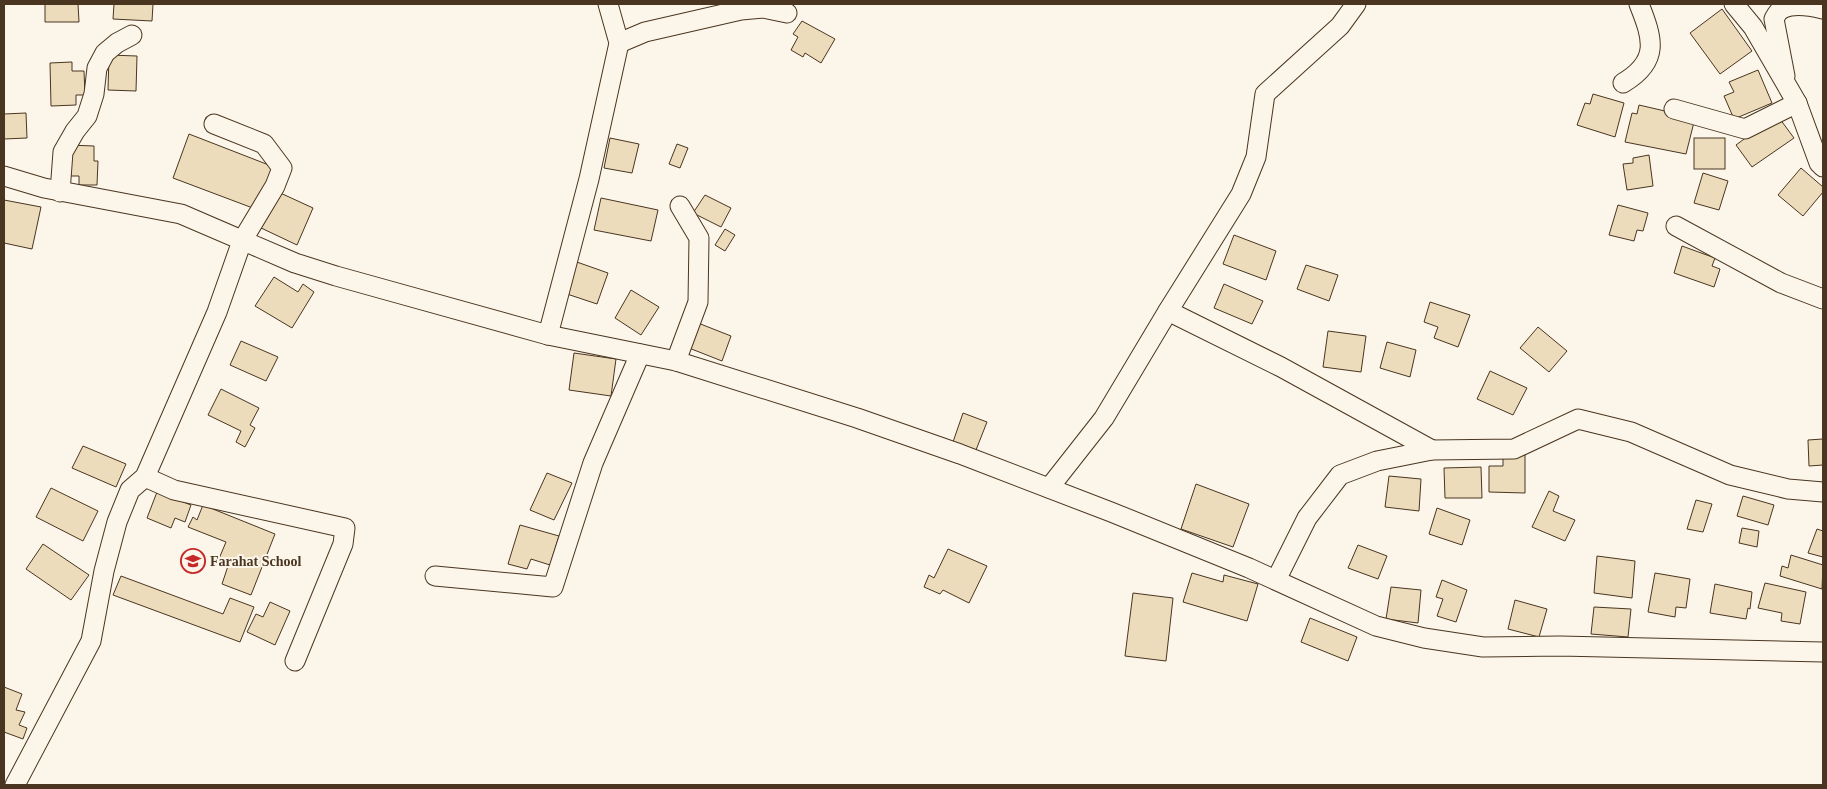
<svg xmlns="http://www.w3.org/2000/svg" width="1827" height="789" font-family="Georgia,serif">
	<rect width="100%" height="100%" fill="#fbf6e9"/>
	<g fill="#ecdcbc" stroke="#4a3520">
		<path d="M45 4H78L79 22H45Z"/>
		<path d="M114 4H153L152 21 113 19Z"/>
		<path d="M1722 9 1752 51 1720 74 1690 33Z"/>
		<path d="M802 21 835 39 821 63 805 53 803 57 791 50 798 37 793 34Z"/>
		<path d="M109 55 137 56 136 91 108 90Z"/>
		<path d="M72 62V71H84L85 95H76V105L51 106 50 63Z"/>
		<path d="M1758 70 1772 103 1734 119 1724 96 1734 92 1729 82Z"/>
		<path d="M1593 94 1624 103 1615 137 1577 125 1585 103 1590 104Z"/>
		<path d="M1639 105 1695 118 1686 154 1625 142 1632 113 1637 114Z"/>
		<path d="M26 113 27 138 4 139V114Z"/>
		<path d="M1777 115 1794 138 1752 167 1736 145Z"/>
		<path d="M189 134 274 167 258 210 173 178Z"/>
		<path d="M610 138 639 144 632 173 604 168Z"/>
		<rect x="1694" y="138" width="31" height="31"/>
		<path d="M677 144 688 148 680 168 669 164Z"/>
		<path d="M68 145 94 146V161H98L97 185H79V176H67Z"/>
		<path d="M1649 155 1653 186 1627 190 1623 164 1633 163V158Z"/>
		<path d="M1801 168 1823 187V192L1803 216 1778 195Z"/>
		<path d="M1703 173 1728 181 1719 210 1694 203Z"/>
		<path d="M276 191 313 208 297 245 259 227Z"/>
		<path d="M705 195 731 208 721 227 693 213Z"/>
		<path d="M601 198 658 210 651 241 594 230Z"/>
		<path d="M4 200 41 207 32 249 4 243Z"/>
		<path d="M1618 205 1648 213 1643 231 1637 230 1634 241 1609 235Z"/>
		<path d="M725 229 735 235 725 251 715 245Z"/>
		<path d="M1234 235 1276 251 1266 280 1223 264Z"/>
		<path d="M1682 246 1715 258 1712 266 1720 269 1714 287 1674 273Z"/>
		<path d="M574 261 608 273 597 304 564 293Z"/>
		<path d="M1306 265 1338 275 1329 301 1297 289Z"/>
		<path d="M274 277 298 292 303 284 314 292 292 328 255 306Z"/>
		<path d="M1224 284 1263 301 1252 324 1214 308Z"/>
		<path d="M631 290 659 307 641 335 615 318Z"/>
		<path d="M1430 302 1470 315 1458 347 1434 338 1438 327 1424 322Z"/>
		<path d="M698 323 731 336 722 361 689 348Z"/>
		<path d="M1538 327 1567 351 1549 372 1520 348Z"/>
		<path d="M1328 331 1366 336 1361 372 1323 367Z"/>
		<path d="M241 341 278 357 266 381 230 365Z"/>
		<path d="M1387 342 1416 350 1410 377 1380 368Z"/>
		<path d="M574 353 616 359 611 396 569 390Z"/>
		<path d="M1490 371 1527 388 1513 415 1477 399Z"/>
		<path d="M221 389 259 408 250 425 255 428 245 447 236 442 241 431 208 415Z"/>
		<path d="M963 413 987 422 976 450 953 442Z"/>
		<path d="M1823 439V465L1809 466 1808 440Z"/>
		<path d="M83 446 126 464 116 487 72 468Z"/>
		<path d="M1503 455H1525V493L1489 492V466H1503Z"/>
		<path d="M1481 467 1482 498H1445L1444 468Z"/>
		<path d="M547 473 572 483 554 520 530 510Z"/>
		<path d="M1389 476 1421 479 1419 511 1385 507Z"/>
		<path d="M1196 484 1249 504 1233 547 1181 529Z"/>
		<path d="M51 488 98 511 83 541 36 517Z"/>
		<path d="M1549 491 1559 496 1553 511 1575 520 1565 541 1532 527Z"/>
		<path d="M157 492 191 505 185 522 175 518 171 528 147 518Z"/>
		<path d="M1743 496 1774 505 1768 525 1737 516Z"/>
		<path d="M1696 500 1712 504 1703 532 1687 529Z"/>
		<path d="M203 505 275 534 251 595 222 584 228 566 218 561 226 542 188 527 193 517 197 520Z"/>
		<path d="M1437 508 1470 520 1462 545 1429 534Z"/>
		<path d="M520 525 559 536 550 565 531 559 527 569 508 564Z"/>
		<path d="M1742 528 1759 531 1757 547 1739 543Z"/>
		<path d="M1817 529 1823 531V557L1808 553Z"/>
		<path d="M43 544 89 575 71 600 26 569Z"/>
		<path d="M1358 545 1387 556 1378 579 1348 568Z"/>
		<path d="M948 549 987 566 969 603 943 590 940 594 924 587 929 575 934 578Z"/>
		<path d="M1791 555 1823 565 1822 589 1780 576 1782 566 1788 568Z"/>
		<path d="M1597 556 1635 561 1632 598 1594 593Z"/>
		<path d="M1192 573 1223 582 1224 575 1258 584 1247 621 1183 602Z"/>
		<path d="M1655 573 1690 579 1686 608 1676 607 1675 617 1648 612Z"/>
		<path d="M121 576 223 614 230 598 254 607 240 642 113 595Z"/>
		<path d="M1442 580 1467 590 1456 622 1437 616 1443 599 1436 597Z"/>
		<path d="M1765 583 1806 592 1800 624 1781 621 1782 613 1758 608Z"/>
		<path d="M1715 584 1752 592 1750 609 1748 608 1746 619 1710 613Z"/>
		<path d="M1391 587 1421 590 1418 623 1386 619Z"/>
		<path d="M1133 593 1173 598 1166 661 1125 656Z"/>
		<path d="M1515 600 1547 609 1539 637 1508 629Z"/>
		<path d="M270 602 290 611 275 645 247 632 256 614 263 617Z"/>
		<path d="M1594 607 1631 609 1628 637 1591 634Z"/>
		<path d="M1310 618 1357 637 1348 661 1301 642Z"/>
		<path d="M4 687 22 694 16 710 25 712 19 725 27 728 23 739 4 732Z"/>
	</g>
	<g fill="none" stroke-linecap="round" stroke-linejoin="round">
		<defs>
			<g id="minor">
				<path d="M1734 4 1753 27 1797 103 1819 163 1823 167"/>
				<path d="M619 43 645 32 741 10 763 8 787 13"/>
				<path d="M1785 76 1774 19C1776 15 1778 11 1782 9 1793 3 1811 6 1823 9"/>
				<path d="M1623 83C1660 61 1653 39 1639 4"/>
				<path d="M1674 109 1745 129 1797 103"/>
				<path d="M4 176 44 188 181 214 295 263 336 276 548 335 676 361 857 418 960 454 1111 512 1249 568 1376 626 1424 638 1483 647 1560 646 1823 652"/>
				<path d="M60 192 63 152 75 131 87 116 94 94 97 68 105 53 117 43 132 35"/>
				<path d="M1676 226 1781 283 1823 299"/>
				<path d="M1168 311 1281 367 1432 450"/>
				<path d="M548 335 589 179 619 43 608 4"/>
				<path d="M676 361 698 302 699 238 680 206"/>
				<path d="M145 477 174 490 345 528 343 544 295 661"/>
				<path d="M1049 488 1104 418 1168 311 1241 194 1256 157 1265 94 1340 26 1356 4"/>
				<path d="M435 576 553 587 593 463 640 354"/>
				<path d="M1276 580 1307 518 1340 475 1377 461 1432 450 1514 449 1578 419 1631 432 1730 475 1788 489 1823 492"/>
				<path d="M15 785 91 641 104 571 117 522 130 490 145 477 217 312 242 241 275 186 282 168 264 144 214 124"/>
			</g>
		</defs>
		<use href="#minor" stroke="#4a3520" stroke-width="21"/>
		<use href="#minor" stroke="#fbf6e9" stroke-width="19"/>
	</g>
	<defs>
		<symbol id="school-ring" viewBox="-11 -11 22 22"><circle r="9.5" fill="#fbf6e9" stroke="#c62828" stroke-width="1.5"/><path d="M0-5L7-2L0 1L-7-2ZM-4 1L0 2.5L4 1V4Q0 6-4 4Z" fill="#c62828"/></symbol>
	</defs>
	<g fill-rule="evenodd">
		<use href="#school-ring" x="179" y="547" width="28" height="28"/>
	</g>
	<g text-anchor="middle" stroke-width="4" stroke-linejoin="round" paint-order="stroke">
		<g font-size="14" font-weight="bold" fill="#4a3520" stroke="#fbf6e9" text-anchor="start">
			<text x="210" y="566">Farahat School</text>
		</g>
	</g>
	<rect width="1827" height="789" fill="none" stroke="#4a3520" stroke-width="10"/>
</svg>
